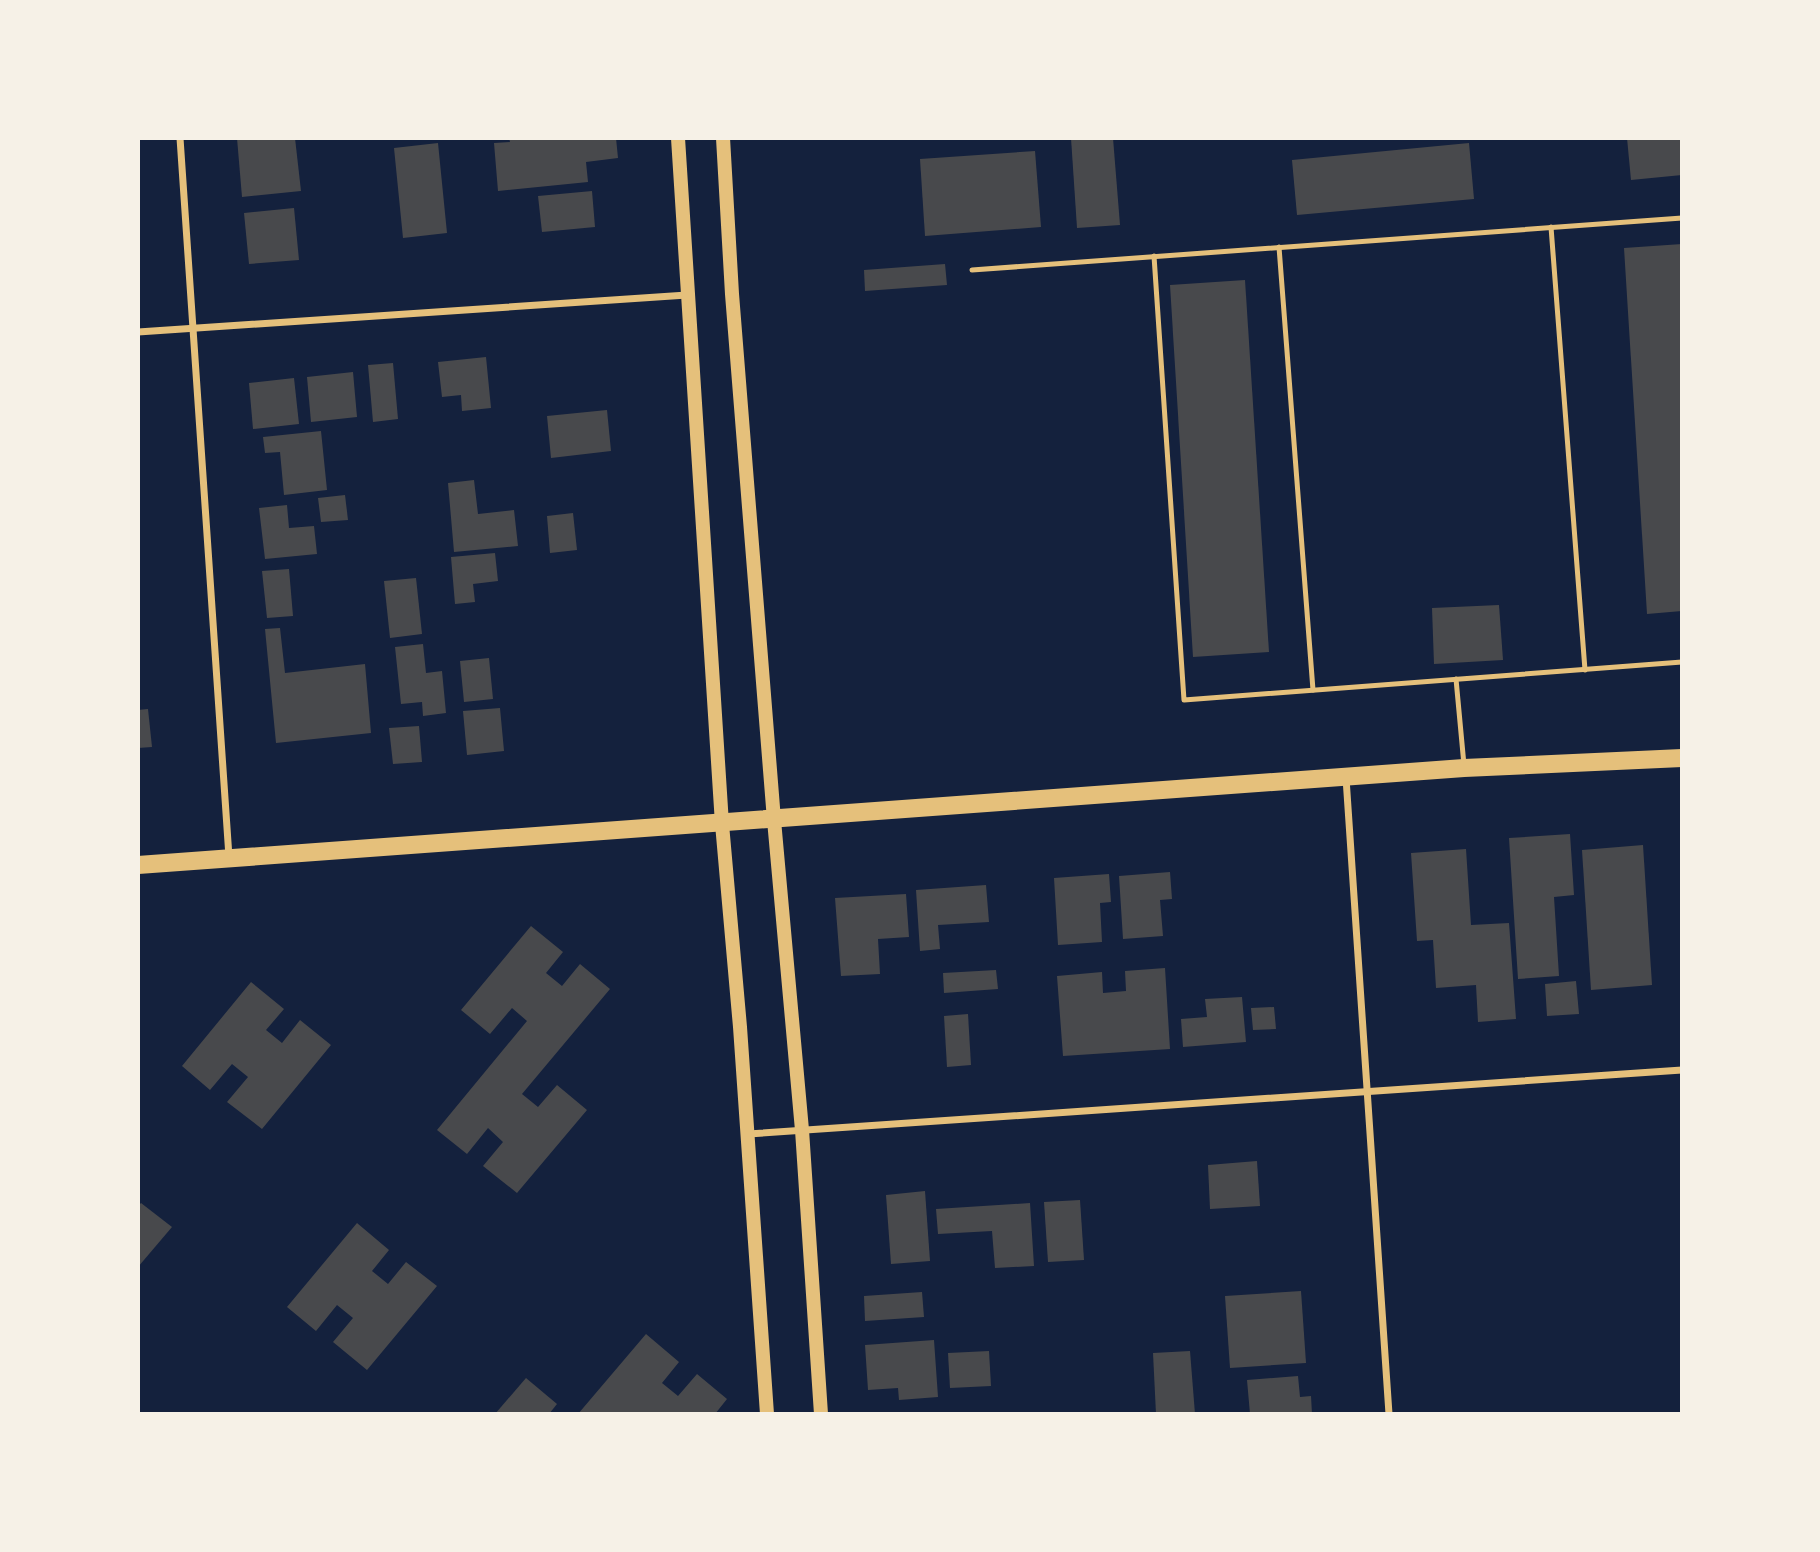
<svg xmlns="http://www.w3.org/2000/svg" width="1820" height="1552" font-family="Barlow,sans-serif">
	<rect width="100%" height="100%" fill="#14213d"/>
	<g fill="#48494c">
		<path d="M237 138H295L301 191 242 197Z"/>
		<path d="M509 138H616L618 158 586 162 588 182 498 191 494 143 510 142Z"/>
		<path d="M1071 138H1113L1120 225 1077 228Z"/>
		<path d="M1627 138H1682V175L1631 180Z"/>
		<path d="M438 143 447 233 403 238 394 148Z"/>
		<path d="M1469 143 1474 199 1297 215 1292 160Z"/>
		<path d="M1035 151 1041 227 925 236 920 159Z"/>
		<path d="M592 191 595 227 542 232 538 196Z"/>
		<path d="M294 208 299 260 249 264 244 213Z"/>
		<path d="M1682 244V611L1647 614 1624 248Z"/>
		<path d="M945 264 947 285 865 291 864 270Z"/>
		<path d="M1245 280 1269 652 1193 657 1170 285Z"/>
		<path d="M486 357 491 408 462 411 461 395 442 397 438 362Z"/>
		<path d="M393 363 398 419 373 422 368 365Z"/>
		<path d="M353 372 357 417 311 422 307 377Z"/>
		<path d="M294 378 299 424 253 429 249 383Z"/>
		<path d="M607 410 611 451 551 458 547 416Z"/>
		<path d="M321 431 327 490 284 495 280 452 265 453 263 437Z"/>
		<path d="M474 480 478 514 514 510 518 546 454 552 448 483Z"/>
		<path d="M345 495 348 520 321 522 318 498Z"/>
		<path d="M287 505 289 528 314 526 317 554 265 559 259 508Z"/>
		<path d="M573 513 577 550 550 553 547 516Z"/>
		<path d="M495 553 498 581 473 584 475 602 455 604 451 557Z"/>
		<path d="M289 569 293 616 267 618 262 571Z"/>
		<path d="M416 578 422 634 390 638 384 581Z"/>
		<path d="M1499 605 1503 660 1434 664 1432 608Z"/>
		<path d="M280 628 285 673 365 664 371 733 276 743 265 629Z"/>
		<path d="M423 644 426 673 442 671 446 713 423 716 422 702 401 704 395 647Z"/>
		<path d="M489 658 493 699 464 702 460 661Z"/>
		<path d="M500 708 504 751 467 755 463 711Z"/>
		<path d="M148 709 152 747 138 748V710Z"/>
		<path d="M419 726 422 762 393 764 389 728Z"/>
		<path d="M1570 834 1574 895 1554 897 1559 976 1518 979 1509 838Z"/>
		<path d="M1643 845 1652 985 1591 990 1582 850Z"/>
		<path d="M1466 849 1471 925 1509 923 1516 1019 1478 1022 1476 985 1436 988 1433 940 1417 941 1411 853Z"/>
		<path d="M1170 872 1172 899 1160 900 1163 936 1123 939 1119 876Z"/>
		<path d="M1109 874 1111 902 1100 903 1102 942 1058 945 1054 878Z"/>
		<path d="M986 885 989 922 938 925 940 949 920 951 916 890Z"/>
		<path d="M906 894 909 937 878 939 880 974 841 976 835 898Z"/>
		<path d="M531 926 563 952 546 973 562 986 580 964 610 989 522 1094 538 1107 557 1085 587 1110 517 1193 483 1166 503 1142 488 1128 467 1154 437 1130 527 1021 512 1008 490 1034 461 1010Z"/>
		<path d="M1165 968 1170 1049 1063 1056 1057 976 1102 972 1103 993 1126 991 1125 971Z"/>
		<path d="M996 970 998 989 944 993 943 973Z"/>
		<path d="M1576 981 1579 1014 1547 1016 1545 984Z"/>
		<path d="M251 982 284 1009 266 1030 282 1043 300 1020 331 1045 262 1129 227 1102 248 1077 232 1064 210 1090 182 1066Z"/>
		<path d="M1242 997 1246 1042 1183 1047 1181 1019 1207 1017 1205 999Z"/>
		<path d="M1274 1007 1276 1029 1253 1030 1251 1008Z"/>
		<path d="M968 1014 971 1065 947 1067 944 1016Z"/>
		<path d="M1257 1161 1260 1206 1210 1209 1208 1165Z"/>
		<path d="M925 1191 930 1261 891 1264 886 1195Z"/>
		<path d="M1080 1200 1084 1260 1048 1262 1044 1202Z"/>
		<path d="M141 1203 172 1227 138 1267V1206Z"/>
		<path d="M1030 1203 1034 1266 995 1268 992 1231 938 1234 936 1209Z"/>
		<path d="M357 1223 389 1250 372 1271 388 1284 406 1262 437 1286 367 1370 333 1342 353 1318 337 1305 316 1331 287 1307Z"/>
		<path d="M1301 1291 1306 1363 1230 1368 1225 1296Z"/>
		<path d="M922 1292 924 1317 865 1321 864 1296Z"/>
		<path d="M646 1334 679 1362 662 1383 678 1396 697 1374 727 1399 715 1414H578Z"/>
		<path d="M934 1340 938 1397 899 1400 898 1388 868 1390 865 1345Z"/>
		<path d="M989 1351 991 1386 950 1388 948 1353Z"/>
		<path d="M1190 1351 1195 1414H1156L1153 1353Z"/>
		<path d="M1298 1376 1300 1397 1311 1396 1312 1414H1250L1247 1380Z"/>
		<path d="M526 1378 557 1404 549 1414H495Z"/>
	</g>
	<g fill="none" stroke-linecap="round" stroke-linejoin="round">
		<g stroke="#e5c07b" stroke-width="5">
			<path d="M1551 227 1585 670"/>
			<path d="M1279 247 1313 690"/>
			<path d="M1154 256 1184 700 1682 662"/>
			<path d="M972 270 1682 218"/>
			<path d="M1456 679 1464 765"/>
		</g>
		<g stroke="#e5c07b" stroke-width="7">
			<path d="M180 138 229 857"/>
			<path d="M138 332 687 295"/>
			<path d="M1346 778 1389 1414"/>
			<path d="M748 1134 1682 1070"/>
		</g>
		<g stroke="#e5c07b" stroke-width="14">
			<path d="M678 138 722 824 740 1027 767 1414"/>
			<path d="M723 138 732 294 774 820 802 1130 821 1414"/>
		</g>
		<path stroke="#e5c07b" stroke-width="18" d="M138 865 1464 768 1682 758"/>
	</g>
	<rect width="1820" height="1552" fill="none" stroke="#f6f1e7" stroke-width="280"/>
</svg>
